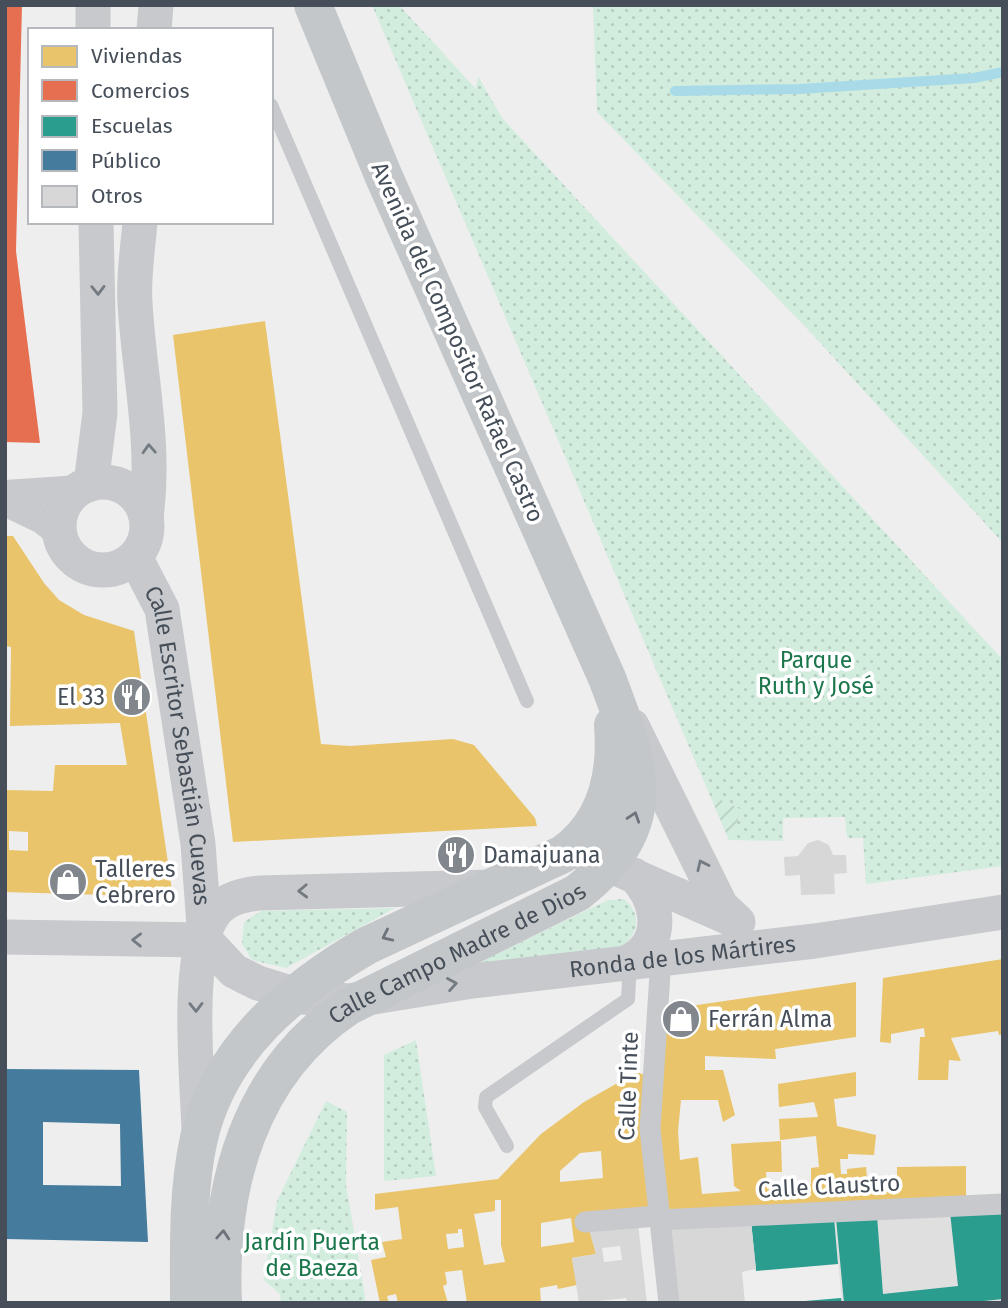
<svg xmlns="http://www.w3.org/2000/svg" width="1008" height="1308" font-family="'Fira Sans',sans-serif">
	<defs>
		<pattern id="grass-dots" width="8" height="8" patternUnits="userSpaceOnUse" patternTransform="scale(1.75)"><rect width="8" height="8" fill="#d2edde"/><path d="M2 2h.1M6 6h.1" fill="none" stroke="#b6cdc1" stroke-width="1.8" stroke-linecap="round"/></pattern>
		<pattern id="garden-furrows" width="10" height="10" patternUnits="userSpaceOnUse" patternTransform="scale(1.75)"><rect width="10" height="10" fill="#d2edde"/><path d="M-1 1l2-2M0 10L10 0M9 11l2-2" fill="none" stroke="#b6cdc1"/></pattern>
	</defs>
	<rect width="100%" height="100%" fill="#eee"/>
	<path fill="#e0dfdf" d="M1003 1211V1303H842L834 1218Z"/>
	<g fill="url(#grass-dots)">
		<path d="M372 5H399L476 89 478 76 502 118 1003 660V866L866 884 863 838H847L845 817 783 818V841L729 840Z"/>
		<path d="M593 5H1003V543L813 335 597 112Z"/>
		<path d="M624 899C644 916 637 935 619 950L470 967 608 900Z"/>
		<path d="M395 908 286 968 252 960 242 944 244 922 261 911Z"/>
		<path d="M416 1040 436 1176 384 1181V1055Z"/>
		<path d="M326 1101 347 1112 346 1185 366 1303H281L280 1294 264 1280 277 1201Z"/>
	</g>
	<path fill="url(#garden-furrows)" d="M710 795 742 810 729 840Z"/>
	<g fill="#e9c46a" fill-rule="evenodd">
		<path d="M265 321 321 744 350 746 453 739 474 745 535 818 537 826 233 842 173 335Z"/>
		<path d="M5 536H13L44 583 59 600 84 615 134 631 173 897 5 892V790L53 791 55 765H127L120 723 10 726 11 647 5 646ZM9 831 28 832V851L9 850Z"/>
		<path d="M1003 959V1034L999 1035 998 1031 951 1038 961 1061 949 1060 948 1080H918L920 1037H925L924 1028 891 1034V1043L880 1042 883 978Z"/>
		<path d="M856 982V1037L775 1049 776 1059 705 1056V1070H723L735 1115 723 1122 718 1100H681L678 1131 680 1160 698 1157 702 1194 741 1191 734 1186 731 1144 781 1141 782 1172H766L767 1189H783V1184H811V1168L819 1167 816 1136 780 1140 779 1119 818 1117 814 1102 779 1107 778 1084 856 1072V1096L834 1099 837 1126 876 1135 874 1155 848 1154V1159H840L841 1174H847V1169L866 1167 867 1178 897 1176V1167L966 1166V1200L662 1214 653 1129 663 1010Z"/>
		<path d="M637 1072 651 1078V1211L588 1225 596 1254 572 1258 577 1285 558 1289 557 1285 540 1288 541 1303H467L462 1270 445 1272 447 1284 443 1286 448 1303H398L396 1294 387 1296 389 1303H380L371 1260 386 1257 382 1242 402 1239 398 1207 375 1210V1194L498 1179 541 1134 584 1102ZM601 1151 603 1178 560 1182V1171L580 1153ZM495 1200H501V1245L505 1262 484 1265 474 1214 495 1211ZM571 1218 574 1242 541 1247V1223ZM458 1229H462L464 1247 448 1249 446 1234 458 1233Z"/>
	</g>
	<path fill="#e76f51" d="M5 5H22L16 251 40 443 5 442Z"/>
	<g fill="#2a9d8f">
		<path d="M1003 1211V1299L965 1303H844L836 1218 877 1216 883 1294 958 1286 950 1212Z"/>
		<path d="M834 1218 838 1264 756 1271 751 1221Z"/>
		<path d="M841 1298 842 1303H805V1301Z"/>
	</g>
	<path fill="#457b9d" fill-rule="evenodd" d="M5 1069 139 1070 148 1242 5 1239ZM43 1122 120 1124 121 1186 43 1185Z"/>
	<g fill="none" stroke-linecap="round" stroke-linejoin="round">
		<path stroke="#a9dae8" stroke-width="10" d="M675 91 799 89 974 78 1003 72"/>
	</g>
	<g fill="#d7d7d8" fill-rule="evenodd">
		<path d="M818 840 829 845 833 855H846L847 873 834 874 835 894 801 895 800 875 785 876 784 857 798 856 808 843Z"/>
		<path d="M751 1221 756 1269 742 1272 745 1303H678L668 1226Z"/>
		<path d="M638 1224 647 1303H627L626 1298 579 1303 572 1258 596 1254 588 1225ZM620 1246 622 1260 604 1262 602 1248Z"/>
	</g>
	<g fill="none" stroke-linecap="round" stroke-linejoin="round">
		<g stroke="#c7c9cc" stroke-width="14">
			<path d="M271 105 527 701"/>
			<path d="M507 1146 485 1107 486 1097 628 999 630 962"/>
		</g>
		<g stroke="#c7c9cc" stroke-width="21">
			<path d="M661 958 650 1129 669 1303"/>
			<path d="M658 1220 1003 1204"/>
			<path d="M585 1222 657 1216"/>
		</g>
		<g stroke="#c7c9cc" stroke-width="28">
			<path d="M5 494 80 489"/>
			<path d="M5 502 42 520 60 534"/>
		</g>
		<g stroke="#c7c9cc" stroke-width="35">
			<path d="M93 5V30"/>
			<path d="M154 30 156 5"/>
			<path d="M140 222C138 248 133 277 135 303 139 374 156 445 146 517"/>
			<circle cx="103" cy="526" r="44"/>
			<path d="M91 484 100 413 96 222"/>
			<path id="s1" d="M135 557 162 609 198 844 205 939"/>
			<path d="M632 726 721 906 738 922"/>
			<path d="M584 854 734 920"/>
			<path d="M5 937 205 940"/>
			<path id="s2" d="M205 940 234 971 258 983 303 997 349 1001 472 981 815 941 1003 912"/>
			<path d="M630 961C666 942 659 901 634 875"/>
			<path d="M199 1133C198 1080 183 951 216 911 228 898 243 895 259 893L492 887"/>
		</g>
		<g stroke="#c4c7ca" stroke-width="38">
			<path d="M189 1303C189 1248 187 1192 199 1138 220 1048 291 990 366 946L563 854C606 824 617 775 613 725"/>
			<path id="s3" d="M223 1303C218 1188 248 1073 349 1006L577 893C664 825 641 767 607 678L384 177 313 5"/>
		</g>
	</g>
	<defs><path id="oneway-chevron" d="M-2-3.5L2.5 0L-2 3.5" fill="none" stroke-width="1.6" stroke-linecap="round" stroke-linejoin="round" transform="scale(1.75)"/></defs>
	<g stroke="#737a81">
		<use href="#oneway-chevron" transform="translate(98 290) rotate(89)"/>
		<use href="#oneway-chevron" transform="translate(149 449) rotate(-93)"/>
		<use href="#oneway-chevron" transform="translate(702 865) rotate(-115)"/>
		<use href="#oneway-chevron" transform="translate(303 891) rotate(178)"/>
		<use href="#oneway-chevron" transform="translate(137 940) rotate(-179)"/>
		<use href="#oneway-chevron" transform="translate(452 984) rotate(-10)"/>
		<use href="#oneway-chevron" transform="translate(196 1007) rotate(89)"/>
	</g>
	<g stroke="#6c737b">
		<use href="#oneway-chevron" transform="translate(634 817) rotate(-72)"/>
		<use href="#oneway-chevron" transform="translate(387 936) rotate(155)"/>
		<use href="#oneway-chevron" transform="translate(223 1235) rotate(-86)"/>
	</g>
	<defs>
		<symbol id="restaurant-disc" viewBox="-11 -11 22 22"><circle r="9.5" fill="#81878d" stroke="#fff"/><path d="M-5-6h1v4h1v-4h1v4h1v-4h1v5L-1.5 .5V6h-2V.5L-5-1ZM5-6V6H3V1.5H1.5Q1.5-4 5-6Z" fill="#fff"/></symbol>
		<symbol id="shop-disc" viewBox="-11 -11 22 22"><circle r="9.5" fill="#81878d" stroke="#fff"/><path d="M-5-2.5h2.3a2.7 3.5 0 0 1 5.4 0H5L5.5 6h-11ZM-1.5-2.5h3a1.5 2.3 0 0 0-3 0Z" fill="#fff"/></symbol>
	</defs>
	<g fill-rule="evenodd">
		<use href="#restaurant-disc" x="110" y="675" width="44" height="44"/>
		<use href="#restaurant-disc" x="434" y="833" width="44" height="44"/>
		<use href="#shop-disc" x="46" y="860" width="44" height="44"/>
		<use href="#shop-disc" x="659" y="997" width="44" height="44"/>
	</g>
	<g text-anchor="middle" stroke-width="7" stroke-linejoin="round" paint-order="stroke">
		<g font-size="23" fill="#464f59" stroke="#fff">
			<text transform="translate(458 342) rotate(66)" y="8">Avenida del Compositor Rafael Castro</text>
			<text dy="8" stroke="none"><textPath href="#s1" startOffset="196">Calle Escritor Sebastián Cuevas</textPath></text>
			<text dy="8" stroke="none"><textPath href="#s3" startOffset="458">Calle Campo Madre de Dios</textPath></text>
			<text dy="8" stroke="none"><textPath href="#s2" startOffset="499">Ronda de los Mártires</textPath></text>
			<text transform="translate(628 1086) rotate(-88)" y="8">Calle Tinte</text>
			<text transform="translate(829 1186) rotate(-3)" y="8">Calle Claustro</text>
		</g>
		<g font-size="23" fill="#1b764b" stroke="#fff">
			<text x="816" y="668">Parque<tspan x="816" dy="26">Ruth y José</tspan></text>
			<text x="312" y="1250">Jardín Puerta<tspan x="312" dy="26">de Baeza</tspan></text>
		</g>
		<g font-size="23" fill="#464f59" stroke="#fff" text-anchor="start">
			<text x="105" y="705" text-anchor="end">El 33</text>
			<text x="483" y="863">Damajuana</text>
			<text x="95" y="877">Talleres<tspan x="95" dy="26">Cebrero</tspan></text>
			<text x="708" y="1027">Ferrán Alma</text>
		</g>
	</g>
	<rect width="1008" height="1308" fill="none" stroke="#464f59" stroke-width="14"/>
	<rect x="28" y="28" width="245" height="196" fill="#ffffff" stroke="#b5b9bd" stroke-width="2"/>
	<rect x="42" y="46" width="35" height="21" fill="#e9c46a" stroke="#b5b9bd" stroke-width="2"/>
	<text x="91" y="63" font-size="21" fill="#464f59">Viviendas</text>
	<rect x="42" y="80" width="35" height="21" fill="#e76f51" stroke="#b5b9bd" stroke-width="2"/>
	<text x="91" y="98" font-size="21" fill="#464f59">Comercios</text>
	<rect x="42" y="116" width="35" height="21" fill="#2a9d8f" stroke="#b5b9bd" stroke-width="2"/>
	<text x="91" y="133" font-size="21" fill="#464f59">Escuelas</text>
	<rect x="42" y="150" width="35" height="21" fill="#457b9d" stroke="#b5b9bd" stroke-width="2"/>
	<text x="91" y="168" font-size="21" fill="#464f59">Público</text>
	<rect x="42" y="186" width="35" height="21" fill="#d7d7d8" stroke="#b5b9bd" stroke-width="2"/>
	<text x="91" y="203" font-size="21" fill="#464f59">Otros</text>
</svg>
